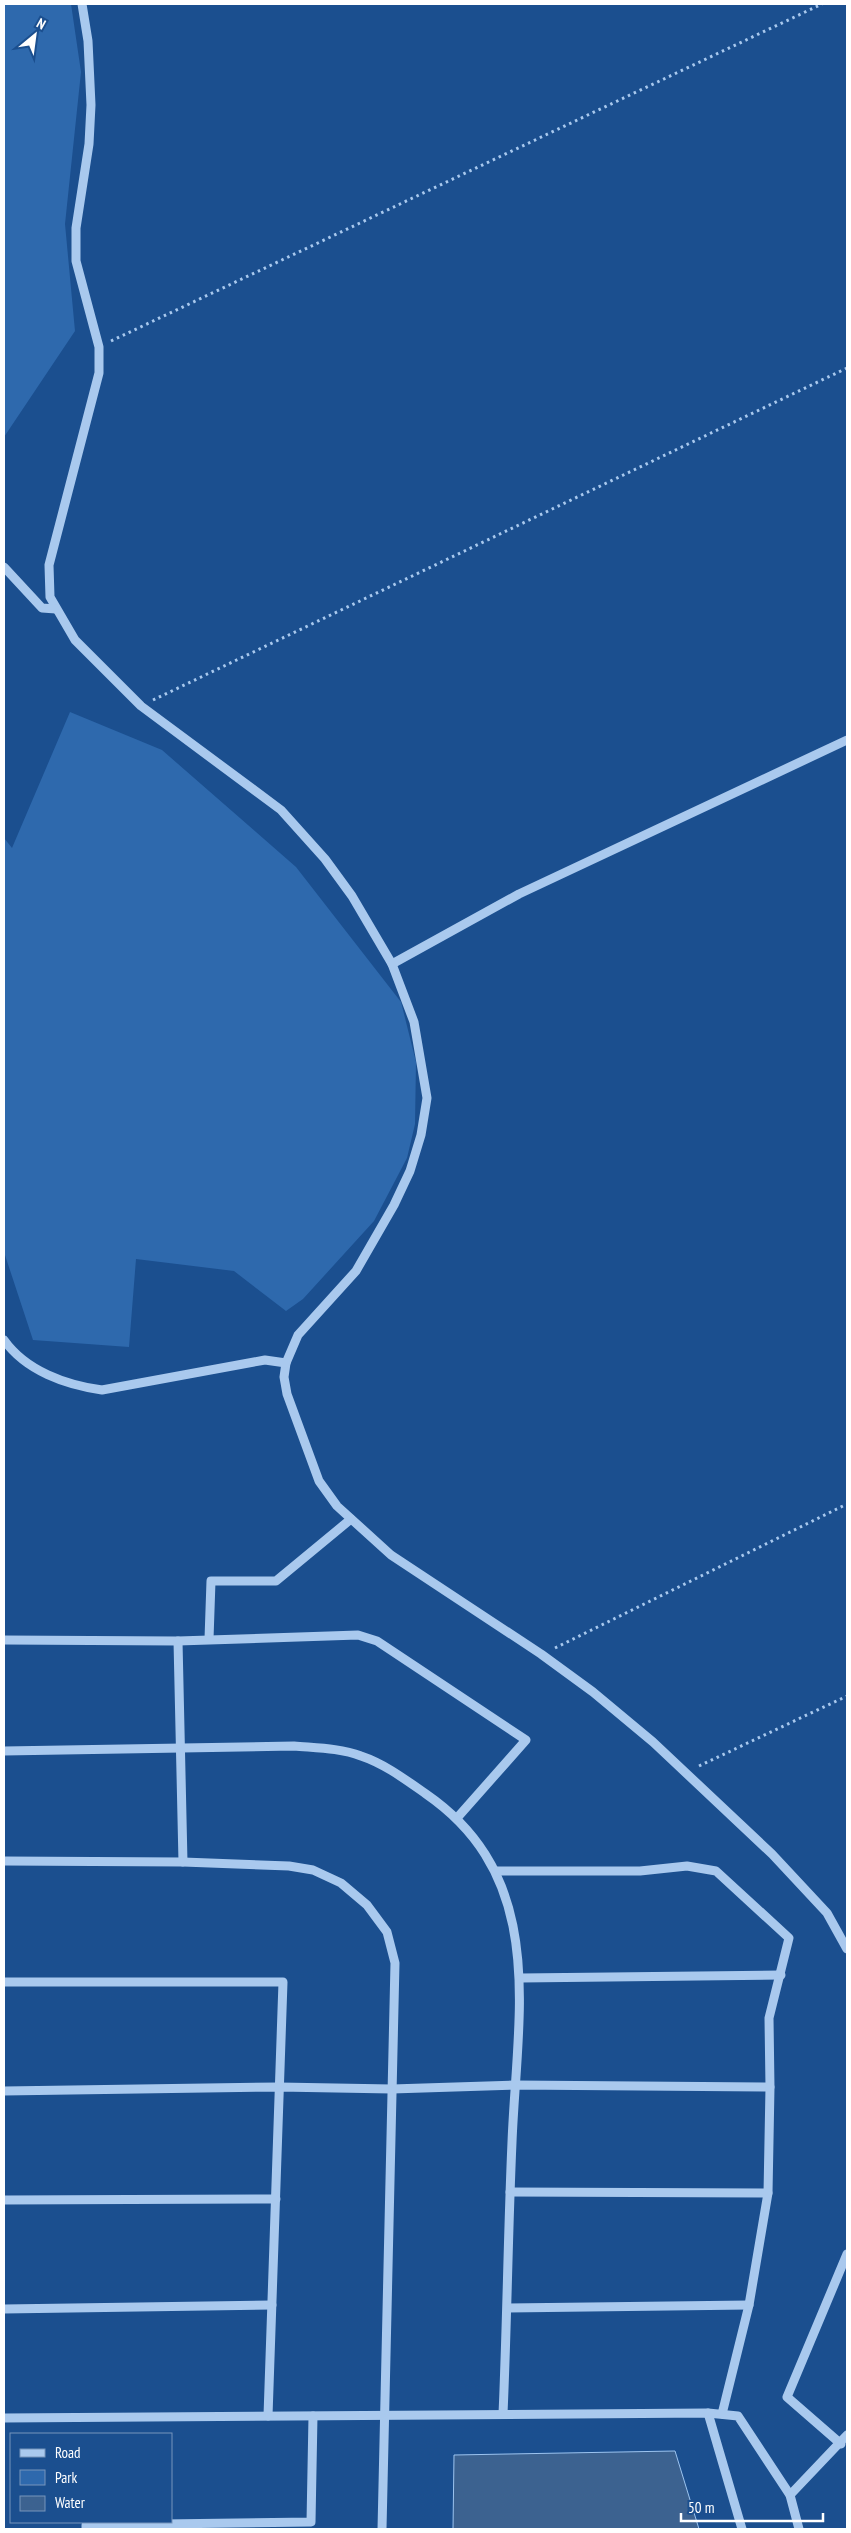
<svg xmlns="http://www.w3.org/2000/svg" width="851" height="2533" font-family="'PT Sans Narrow',sans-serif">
	<rect width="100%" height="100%" fill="#1b4f8f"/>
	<g fill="#2e69ad">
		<path d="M4 4H71L81 72 65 224 75 331 4 437Z"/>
		<path d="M70 712 162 750 296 867 401 1002 416 1062 415 1124 407 1158 374 1221 303 1299 286 1311 234 1271 136 1259 129 1347 33 1340 4 1252V838L12 848Z"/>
	</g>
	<path fill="#3c6290" stroke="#9cc4f0" d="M675 2451 699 2529H453L454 2455Z"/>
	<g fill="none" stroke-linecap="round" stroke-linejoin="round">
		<g stroke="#a9c9ee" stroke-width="3" stroke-dasharray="2.5 4" stroke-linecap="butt">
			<path d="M111 341 822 4"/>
			<path d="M153 700 847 368"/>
			<path d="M555 1648 847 1504"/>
			<path d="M699 1766 847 1696"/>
		</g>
		<g stroke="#a9c9ee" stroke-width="9">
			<path d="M82 4 88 41 91 105 89 144 76 228V261L99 347V373L49 565 50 597 75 640 141 706 281 810 325 859 352 896 392 964 414 1022 427 1098 421 1135 410 1171 394 1205 356 1271 298 1335 286 1363 284 1377 287 1394 319 1481 337 1506 391 1555 541 1654 593 1692 653 1742 772 1854 827 1913 847 1949"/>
			<path d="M4 567 42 608 56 609"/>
			<path d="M392 964 519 894 847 740"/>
			<path d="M4 1340C26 1371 66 1385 102 1390L265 1360 286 1363"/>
			<path d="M209 1639 211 1581H276L351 1519"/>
			<path d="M4 1640 178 1641 358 1635 377 1641 526 1740 457 1818"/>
			<path d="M178 1641 183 1862"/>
			<path d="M4 1751 294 1746C316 1748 340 1748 361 1756 385 1764 406 1780 426 1794 549 1879 517 2014 512 2142 508 2233 507 2323 503 2414"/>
			<path d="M4 1861 183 1862 289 1866 313 1870 341 1883 367 1905 387 1932 395 1963 382 2529"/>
			<path d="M521 1978 781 1975"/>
			<path d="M4 1982H283L268 2416"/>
			<path d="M4 2091 279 2087 392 2089 514 2085 770 2087 769 2018 789 1938 716 1871 687 1866 640 1871H496"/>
			<path d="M510 2192 768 2193"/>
			<path d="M4 2200 276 2199"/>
			<path d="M508 2308 749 2305"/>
			<path d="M4 2309 272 2305"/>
			<path d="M708 2413 742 2529"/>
			<path d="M722 2414 749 2305 768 2193 770 2087"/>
			<path d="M4 2418 708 2413 738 2416 790 2495 799 2529"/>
			<path d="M841 2444 787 2397 847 2254"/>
			<path d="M790 2495 847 2435"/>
			<path d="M86 2529V2525L311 2522 313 2416"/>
		</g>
	</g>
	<rect width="851" height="2533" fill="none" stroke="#ffffff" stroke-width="10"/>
	<rect x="10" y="2433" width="162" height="90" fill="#1b4f8f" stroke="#7695bc"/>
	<rect x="20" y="2449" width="25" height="8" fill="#a9c9ee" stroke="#7695bc"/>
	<text x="55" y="2458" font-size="15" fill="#ffffff">Road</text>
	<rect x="20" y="2470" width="25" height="15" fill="#2e69ad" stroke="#7695bc"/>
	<text x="55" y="2483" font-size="15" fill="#ffffff">Park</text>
	<rect x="20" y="2496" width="25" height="15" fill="#3c6290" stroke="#7695bc"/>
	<text x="55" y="2508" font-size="15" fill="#ffffff">Water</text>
	<g transform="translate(35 35) rotate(29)" stroke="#1b4f8f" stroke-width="4" paint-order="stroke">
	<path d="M0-4L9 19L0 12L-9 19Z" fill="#ffffff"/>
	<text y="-8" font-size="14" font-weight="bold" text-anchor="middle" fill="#ffffff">N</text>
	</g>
	<path d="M681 2513v8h142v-8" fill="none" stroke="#ffffff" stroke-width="2.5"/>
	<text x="688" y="2513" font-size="15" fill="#ffffff" stroke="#1b4f8f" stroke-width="4" paint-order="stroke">50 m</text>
</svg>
